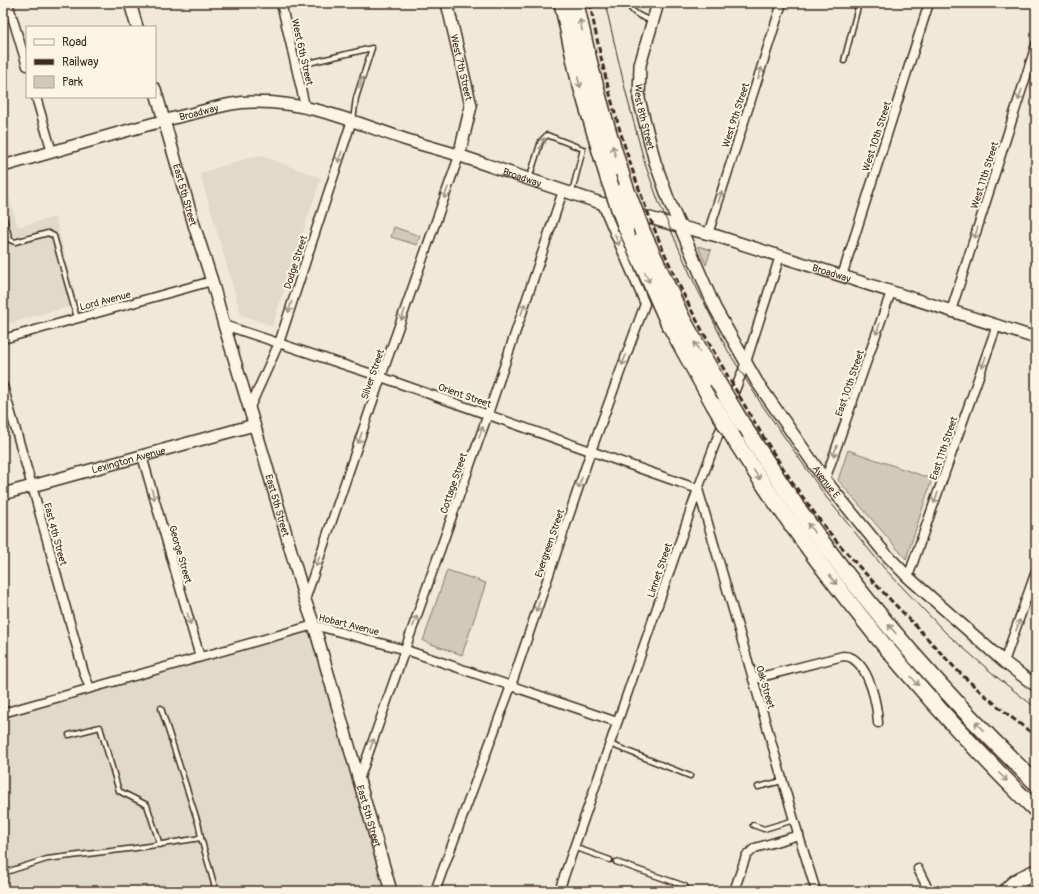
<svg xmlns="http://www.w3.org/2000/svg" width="1039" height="894" font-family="Pangolin,sans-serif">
	<rect width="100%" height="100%" fill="#f0e9d9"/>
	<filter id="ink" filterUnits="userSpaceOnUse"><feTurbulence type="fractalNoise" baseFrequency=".025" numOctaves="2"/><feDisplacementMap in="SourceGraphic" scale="8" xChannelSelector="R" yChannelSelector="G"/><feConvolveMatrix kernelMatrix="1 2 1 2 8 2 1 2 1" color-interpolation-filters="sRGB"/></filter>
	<g filter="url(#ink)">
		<g fill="#e1d9c9">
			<path d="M259 155 321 178 272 326 241 315 200 173Z"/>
			<path d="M3 178 18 227 55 217 78 304 3 325Z"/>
			<path d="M315 627 386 891H3V715Z"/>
		</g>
		<g fill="#d2c9ba" stroke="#867a6c">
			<path d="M394 227 420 236 417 245 391 237Z"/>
			<path d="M698 246 711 250 706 265Z"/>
			<path d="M848 450 932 479 906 559 838 480Z"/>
			<path d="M447 570 486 583 462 655 423 641Z"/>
		</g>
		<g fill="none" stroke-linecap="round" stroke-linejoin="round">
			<defs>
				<g id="lane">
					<path d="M628 3C632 14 642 17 652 21"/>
					<path d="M844 61 859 3"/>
					<path d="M296 66 372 48 356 98 353 120"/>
					<path d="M529 179 541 141 547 135 583 149 572 192"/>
					<path d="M3 215 10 240 15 242 48 233 54 236 77 318"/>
					<path d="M161 708 199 826 201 838 216 891"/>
					<path d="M69 735 100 727 119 791 147 805 160 845"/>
					<path d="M610 744 690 776"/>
					<path d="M758 787 782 781"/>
					<path d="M753 825 764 829 794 820"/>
					<path d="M574 847 610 860"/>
					<path d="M616 862 685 886 687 891"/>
					<path d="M3 873 47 859 136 848 201 838"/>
				</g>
				<g id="street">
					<path d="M8 3 27 66"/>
					<path d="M281 3 305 106"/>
					<path d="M36 97 52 152"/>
					<path d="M708 234 782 3"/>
					<path d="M842 276 929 3"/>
					<path d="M951 311 1036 45"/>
					<path d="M224 325 381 377 698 489 794 820 816 891"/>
					<path d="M3 339 212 281"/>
					<path d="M3 386 32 486 84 673 90 688"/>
					<path d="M730 403 746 362 780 256"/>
					<path d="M250 407 279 343 352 120"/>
					<path d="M142 456 200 657"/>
					<path d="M825 480 891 292"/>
					<path d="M908 577 997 325"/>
					<path d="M305 600 381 377 459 156"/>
					<path d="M1004 662 1036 571"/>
					<path d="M753 679 843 656C846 656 850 657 852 658 870 669 877 704 878 723"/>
					<path d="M3 713 314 625 406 650 617 722"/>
					<path d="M359 780 488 414 563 191"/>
					<path d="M918 869 929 891"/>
					<path d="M435 891 511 686 591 451 645 304 602 204"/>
					<path d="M559 891 698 489 724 420"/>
					<path d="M734 891 746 856 755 848 799 835"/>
				</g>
				<g id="secondary">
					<path d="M130 3 137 27"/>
					<path id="s1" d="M447 3 471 106 459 156"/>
					<path id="s2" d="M658 3 640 65 639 99 655 162 669 201 715 308 757 382 825 480 883 551 908 577 1004 662 1036 686"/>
					<path id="s3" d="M155 89 195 228 212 281 224 325 265 460 305 600 314 625 391 891"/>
					<path id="s4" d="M3 166C64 149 125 130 186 115 209 110 233 101 256 102 310 102 354 122 404 139 422 145 442 150 461 156 546 185 630 215 717 236L1036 338"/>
					<path id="s5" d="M3 494 254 425"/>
				</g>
				<g id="highway">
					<path d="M562 3 578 76 608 178"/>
					<path d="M576 3C589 66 606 127 626 188"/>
					<path d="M626 228 668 322 714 405"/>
					<path d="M643 233 682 318 717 381"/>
					<path d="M743 425C769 465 794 505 823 543 887 629 959 709 1036 783"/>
					<path d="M736 442C821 576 923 699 1036 810"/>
					<path d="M1007 891C1014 881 1025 877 1036 872"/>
				</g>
			</defs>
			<use href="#lane" stroke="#3b2a1e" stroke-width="7"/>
			<use href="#street" stroke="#3b2a1e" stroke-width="11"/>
			<use href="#secondary" stroke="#3b2a1e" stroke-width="14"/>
			<use href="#highway" stroke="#3b2a1e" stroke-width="18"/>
			<use href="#lane" stroke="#fcf5e5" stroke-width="4"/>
			<use href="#street" stroke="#fcf5e5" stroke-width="8"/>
			<use href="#secondary" stroke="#fcf5e5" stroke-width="11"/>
			<use href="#highway" stroke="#fcf5e5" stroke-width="15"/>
			<path stroke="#3b2a1e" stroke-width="1" d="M605 3 627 97 645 164 659 203 691 276 728 351 760 402 826 497 884 568 946 633 998 678 1036 708"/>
			<path stroke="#3b2a1e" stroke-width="3" stroke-dasharray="6 3" stroke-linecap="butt" d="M590 3C607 97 634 189 675 276 693 316 715 354 737 392 765 441 794 488 829 532 855 564 884 593 913 623 929 640 944 657 961 674 985 696 1010 717 1036 736"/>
			<defs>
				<g id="highway-bridge">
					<path d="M608 178 626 228"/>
					<path d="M626 188 643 233"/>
					<path d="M717 381 743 425"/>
					<path d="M714 405 736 442"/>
				</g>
			</defs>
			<use href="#highway-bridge" stroke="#3b2a1e" stroke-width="18" stroke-linecap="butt"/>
			<use href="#highway-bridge" stroke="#fcf5e5" stroke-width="15"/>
		</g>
		<defs><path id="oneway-shaft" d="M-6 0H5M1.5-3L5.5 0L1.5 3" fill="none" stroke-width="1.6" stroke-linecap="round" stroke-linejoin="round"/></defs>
		<g stroke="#9c9082">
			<use href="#oneway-shaft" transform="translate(581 25) rotate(-102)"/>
			<use href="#oneway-shaft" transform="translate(760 73) rotate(-72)"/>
			<use href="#oneway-shaft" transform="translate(361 82) rotate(-72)"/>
			<use href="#oneway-shaft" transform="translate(579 82) rotate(75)"/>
			<use href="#oneway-shaft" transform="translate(1020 95) rotate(108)"/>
			<use href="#oneway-shaft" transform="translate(542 143) rotate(-62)"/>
			<use href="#oneway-shaft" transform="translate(614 151) rotate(-107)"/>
			<use href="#oneway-shaft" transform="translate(340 157) rotate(108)"/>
			<use href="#oneway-shaft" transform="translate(446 193) rotate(109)"/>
			<use href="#oneway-shaft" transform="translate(720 197) rotate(-72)"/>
			<use href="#oneway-shaft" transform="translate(976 233) rotate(108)"/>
			<use href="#oneway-shaft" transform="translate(617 240) rotate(68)"/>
			<use href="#oneway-shaft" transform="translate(647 277) rotate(65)"/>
			<use href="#oneway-shaft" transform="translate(290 307) rotate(108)"/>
			<use href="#oneway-shaft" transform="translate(523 309) rotate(-71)"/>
			<use href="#oneway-shaft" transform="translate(403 315) rotate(109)"/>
			<use href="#oneway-shaft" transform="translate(878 329) rotate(109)"/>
			<use href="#oneway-shaft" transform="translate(697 347) rotate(-118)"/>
			<use href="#oneway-shaft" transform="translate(624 360) rotate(110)"/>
			<use href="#oneway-shaft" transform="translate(984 362) rotate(109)"/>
			<use href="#oneway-shaft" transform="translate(481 432) rotate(-71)"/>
			<use href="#oneway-shaft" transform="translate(360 438) rotate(109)"/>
			<use href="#oneway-shaft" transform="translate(835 451) rotate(109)"/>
			<use href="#oneway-shaft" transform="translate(757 475) rotate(56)"/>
			<use href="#oneway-shaft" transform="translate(580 483) rotate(109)"/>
			<use href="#oneway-shaft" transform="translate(153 494) rotate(74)"/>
			<use href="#oneway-shaft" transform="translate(936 498) rotate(109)"/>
			<use href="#oneway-shaft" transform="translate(811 528) rotate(-126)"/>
			<use href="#oneway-shaft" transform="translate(318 561) rotate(109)"/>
			<use href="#oneway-shaft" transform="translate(833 580) rotate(52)"/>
			<use href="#oneway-shaft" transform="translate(538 606) rotate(109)"/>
			<use href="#oneway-shaft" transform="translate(189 619) rotate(74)"/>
			<use href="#oneway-shaft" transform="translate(415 621) rotate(-71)"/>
			<use href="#oneway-shaft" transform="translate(1018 625) rotate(-71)"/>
			<use href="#oneway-shaft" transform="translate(892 629) rotate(-131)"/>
			<use href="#oneway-shaft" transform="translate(915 681) rotate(49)"/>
			<use href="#oneway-shaft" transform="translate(979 726) rotate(-133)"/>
			<use href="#oneway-shaft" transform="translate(372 744) rotate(-70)"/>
			<use href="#oneway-shaft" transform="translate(1003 777) rotate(45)"/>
		</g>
	</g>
	<g text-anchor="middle" stroke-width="4" stroke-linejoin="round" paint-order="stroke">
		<g font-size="10" fill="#3b2a1e" stroke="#fcf5e5">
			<text transform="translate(303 52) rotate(77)" y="4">West 6th Street</text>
			<text dy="4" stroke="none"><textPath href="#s1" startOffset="66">West 7th Street</textPath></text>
			<text dy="4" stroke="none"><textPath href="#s4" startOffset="203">Broadway</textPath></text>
			<text transform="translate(735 115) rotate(-72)" y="4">West 9th Street</text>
			<text dy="4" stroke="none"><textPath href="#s2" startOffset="117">West 8th Street</textPath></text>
			<text transform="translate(876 136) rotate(-72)" y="4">West 10th Street</text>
			<text transform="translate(984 175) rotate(-72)" y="4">West 11th Street</text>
			<text dy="4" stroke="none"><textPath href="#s4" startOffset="539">Broadway</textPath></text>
			<text dy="4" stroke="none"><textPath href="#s3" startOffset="110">East 5th Street</textPath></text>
			<text transform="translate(295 262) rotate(-72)" y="4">Dodge Street</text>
			<text dy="4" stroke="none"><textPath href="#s4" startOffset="863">Broadway</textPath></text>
			<text transform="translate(105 300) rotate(-15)" y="4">Lord Avenue</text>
			<text transform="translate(372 374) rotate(-71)" y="4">Silver Street</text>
			<text transform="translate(849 383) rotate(-71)" y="4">East 10th Street</text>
			<text transform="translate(465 395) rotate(19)" y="4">Orient Street</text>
			<text transform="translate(943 448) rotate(-71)" y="4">East 11th Street</text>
			<text dy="4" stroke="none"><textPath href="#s5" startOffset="130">Lexington Avenue</textPath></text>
			<text dy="4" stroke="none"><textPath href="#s2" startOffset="528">Avenue E</textPath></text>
			<text transform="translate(453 483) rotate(-71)" y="4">Cottage Street</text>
			<text dy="4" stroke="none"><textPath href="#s3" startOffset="434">East 5th Street</textPath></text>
			<text transform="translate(56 534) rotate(75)" y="4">East 4th Street</text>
			<text transform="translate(549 543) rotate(-71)" y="4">Evergreen Street</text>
			<text transform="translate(181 554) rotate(74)" y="4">George Street</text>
			<text transform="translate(659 570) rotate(-71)" y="4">Linnet Street</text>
			<text transform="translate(349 624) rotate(14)" y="4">Hobart Avenue</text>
			<text transform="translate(766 687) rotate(74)" y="4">Oak Street</text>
			<text dy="4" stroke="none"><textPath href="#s3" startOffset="758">East 5th Street</textPath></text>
		</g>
	</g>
	<rect width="1039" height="894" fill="none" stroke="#fcf5e5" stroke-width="16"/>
	<rect x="8" y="8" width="1023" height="878" fill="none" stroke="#3b2a1e" stroke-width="1.5" filter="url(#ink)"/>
	<rect x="26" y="26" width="130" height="72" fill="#fcf5e5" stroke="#afa495"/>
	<rect x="34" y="39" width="20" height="6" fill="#fcf5e5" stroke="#afa495"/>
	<text x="62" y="46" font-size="12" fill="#3b2a1e">Road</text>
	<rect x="34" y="59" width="20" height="6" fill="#3b2a1e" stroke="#afa495"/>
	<text x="62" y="66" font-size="12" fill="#3b2a1e">Railway</text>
	<rect x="34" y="76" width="20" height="12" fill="#d2c9ba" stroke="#afa495"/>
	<text x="62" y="86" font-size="12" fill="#3b2a1e">Park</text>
</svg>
